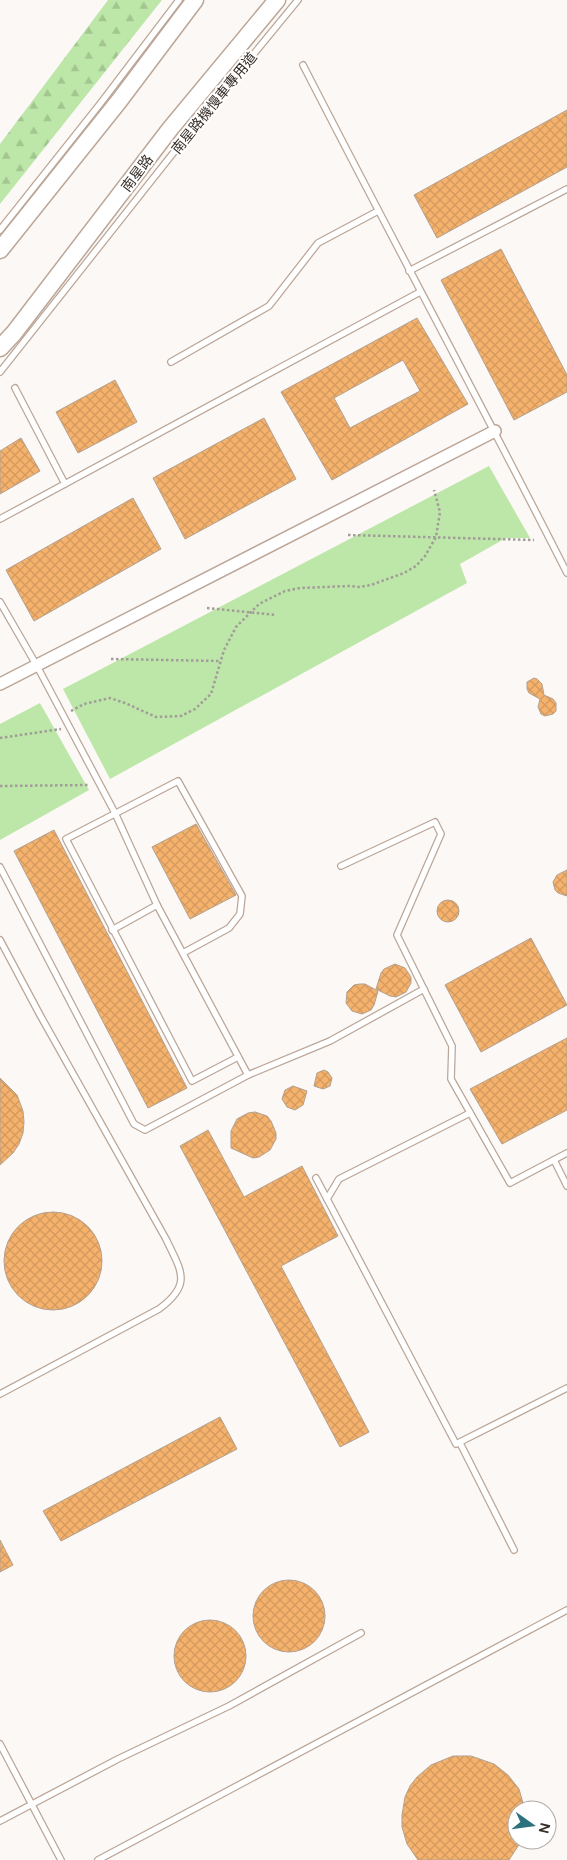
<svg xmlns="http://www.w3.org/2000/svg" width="567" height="1860" font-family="'DM Sans','Noto Sans TC',sans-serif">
	<defs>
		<pattern id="forest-firs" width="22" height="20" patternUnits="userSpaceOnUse" patternTransform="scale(1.25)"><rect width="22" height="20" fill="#bde7a8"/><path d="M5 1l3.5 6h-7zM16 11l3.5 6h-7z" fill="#a3c691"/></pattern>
		<pattern id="building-cross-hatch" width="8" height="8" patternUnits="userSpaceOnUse" patternTransform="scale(1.25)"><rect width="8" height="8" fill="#f5b26c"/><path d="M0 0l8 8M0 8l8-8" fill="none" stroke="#d3995e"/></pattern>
	</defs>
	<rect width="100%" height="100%" fill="#fcf8f5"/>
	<g fill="#bde7a8">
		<path d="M489 466 530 538H506L460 564 467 583 110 779 63 689Z"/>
		<path d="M40 703 89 790 0 840V724Z"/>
	</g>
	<path fill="url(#forest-firs)" d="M108 0H162L0 204V144Z"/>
	<g fill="url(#building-cross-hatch)" stroke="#b3a190" fill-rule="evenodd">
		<path d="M567 110V167L437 238 414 195Z"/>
		<path d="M501 249 567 375V392L514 420 441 280Z"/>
		<path d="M417 318 468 404 332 480 281 392ZM403 360 420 391 350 428 334 398Z"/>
		<path d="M115 380 137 422 78 453 56 412Z"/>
		<path d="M264 418 296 479 185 539 153 478Z"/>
		<path d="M21 438 40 471 0 494V451Z"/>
		<path d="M133 498 161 549 34 621 6 570Z"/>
		<path d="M534 678 537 679 542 684 544 695 553 699 556 703V711L553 714 545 716 541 714 538 707 540 699 529 693 527 689V682Z"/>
		<path d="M196 824 236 895 190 919 152 847Z"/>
		<path d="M54 830 187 1088 148 1108 14 851Z"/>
		<path d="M567 870V896L558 893 555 890 553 882 557 875Z"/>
		<circle cx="448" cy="911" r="11"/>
		<path d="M531 938 567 1005 481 1052 445 985Z"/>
		<path d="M395 964 405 968 411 977V983L406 992 396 997 390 996 376 989 381 973 384 969Z"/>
		<path d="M360 984H365L378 991 374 1005 371 1010 362 1014 352 1011 346 1003 347 992 354 985Z"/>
		<path d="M567 1038V1110L502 1144 470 1089Z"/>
		<path d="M324 1070 328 1072 332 1078 330 1086 323 1089 314 1086 317 1073Z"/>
		<path d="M0 1078 17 1095 23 1111 24 1122 23 1133 19 1144 13 1153 0 1165Z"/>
		<path d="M293 1086 307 1091 303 1105 295 1110 287 1107 282 1099 285 1090Z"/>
		<path d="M255 1112 267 1116 271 1121 276 1133V1139L270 1150 259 1157 253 1158 231 1148V1131L237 1119 248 1113Z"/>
		<path d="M208 1130 244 1197 302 1166 338 1236 281 1266 369 1432 340 1447 180 1146Z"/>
		<circle cx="53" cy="1261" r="49"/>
		<path d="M220 1417 237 1449 61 1541 43 1511Z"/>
		<path d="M0 1540 13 1565 0 1572Z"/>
		<circle cx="289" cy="1616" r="36"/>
		<circle cx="210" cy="1656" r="36"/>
		<path d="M453 1756H471L494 1764 508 1775 519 1789 525 1810H517V1840H522L509 1860H418L407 1844 402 1827V1815L405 1797 410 1786 417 1777 431 1765Z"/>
	</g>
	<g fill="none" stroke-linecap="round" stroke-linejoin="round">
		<defs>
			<g id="lane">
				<path d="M303 65C390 235 481 403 567 573"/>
				<path d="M0 230 100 104 179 0"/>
				<path d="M409 271 567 189"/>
				<path d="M171 362 269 306 318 243 378 211"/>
				<path d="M0 372 193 128 298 0"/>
				<path d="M15 388 65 484"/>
				<path d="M0 519 420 292"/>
				<path d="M0 602 37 666 115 813 157 905 248 1075"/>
				<path d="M341 866 435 822 441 834 397 935 452 1046 451 1079 510 1183 567 1153"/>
				<path d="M0 867 134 1124 145 1130 248 1075 330 1041 424 989"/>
				<path d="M112 930 157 905"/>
				<path d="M0 940 40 1015 166 1239C181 1271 193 1284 159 1309L0 1394"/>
				<path d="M183 953 229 928 240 914 242 896 178 781 66 839 192 1081 238 1057"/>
				<path d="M554 1160 567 1186"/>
				<path d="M316 1178 456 1444 567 1388"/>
				<path d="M327 1199 339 1179 470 1113"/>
				<path d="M460 1443 514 1550"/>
				<path d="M0 1744 61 1860"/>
				<path d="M0 1821 118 1759 229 1706 361 1633"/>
				<path d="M98 1860 567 1610"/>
			</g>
			<path id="street" d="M0 684 495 431"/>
			<g id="secondary">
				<path d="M0 250 119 101 195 0"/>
				<path d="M0 348 14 333 170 129 277 0"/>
			</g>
		</defs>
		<use href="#lane" stroke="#bba698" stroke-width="8"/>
		<use href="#street" stroke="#bba698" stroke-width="14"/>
		<use href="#secondary" stroke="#bba698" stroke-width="19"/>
		<g stroke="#a29c98" stroke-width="2.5" stroke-dasharray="2.5 2.5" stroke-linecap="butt">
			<path d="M348 535 534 540"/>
			<path d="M207 608 276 615"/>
			<path d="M111 659 221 661"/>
			<path d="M71 711 84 704 110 698 125 703 156 717 181 716 195 709 211 694 224 650 236 627 259 604 285 591 300 588 349 586 359 587 371 585 404 573 416 566 425 556 436 537 440 512 434 490"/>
			<path d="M0 738 61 729"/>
			<path d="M0 786 89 785"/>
		</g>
		<use href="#lane" stroke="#fff" stroke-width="5.5"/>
		<use href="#street" stroke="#fff" stroke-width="11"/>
		<use href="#secondary" stroke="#fff" stroke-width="16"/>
	</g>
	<g text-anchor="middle" stroke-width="4" stroke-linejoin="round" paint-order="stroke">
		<g font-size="14" fill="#362e28" stroke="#fff">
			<text transform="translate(214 103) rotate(-51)" y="5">南星路機慢車專用道</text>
			<text transform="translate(137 173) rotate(-53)" y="5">南星路</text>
		</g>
	</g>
	<g transform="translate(532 1825) rotate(104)"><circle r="24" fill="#ffffff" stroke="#afaba9"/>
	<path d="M0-4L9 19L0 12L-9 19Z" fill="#2a727d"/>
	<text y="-8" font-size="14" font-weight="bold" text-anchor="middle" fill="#362e28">N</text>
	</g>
</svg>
